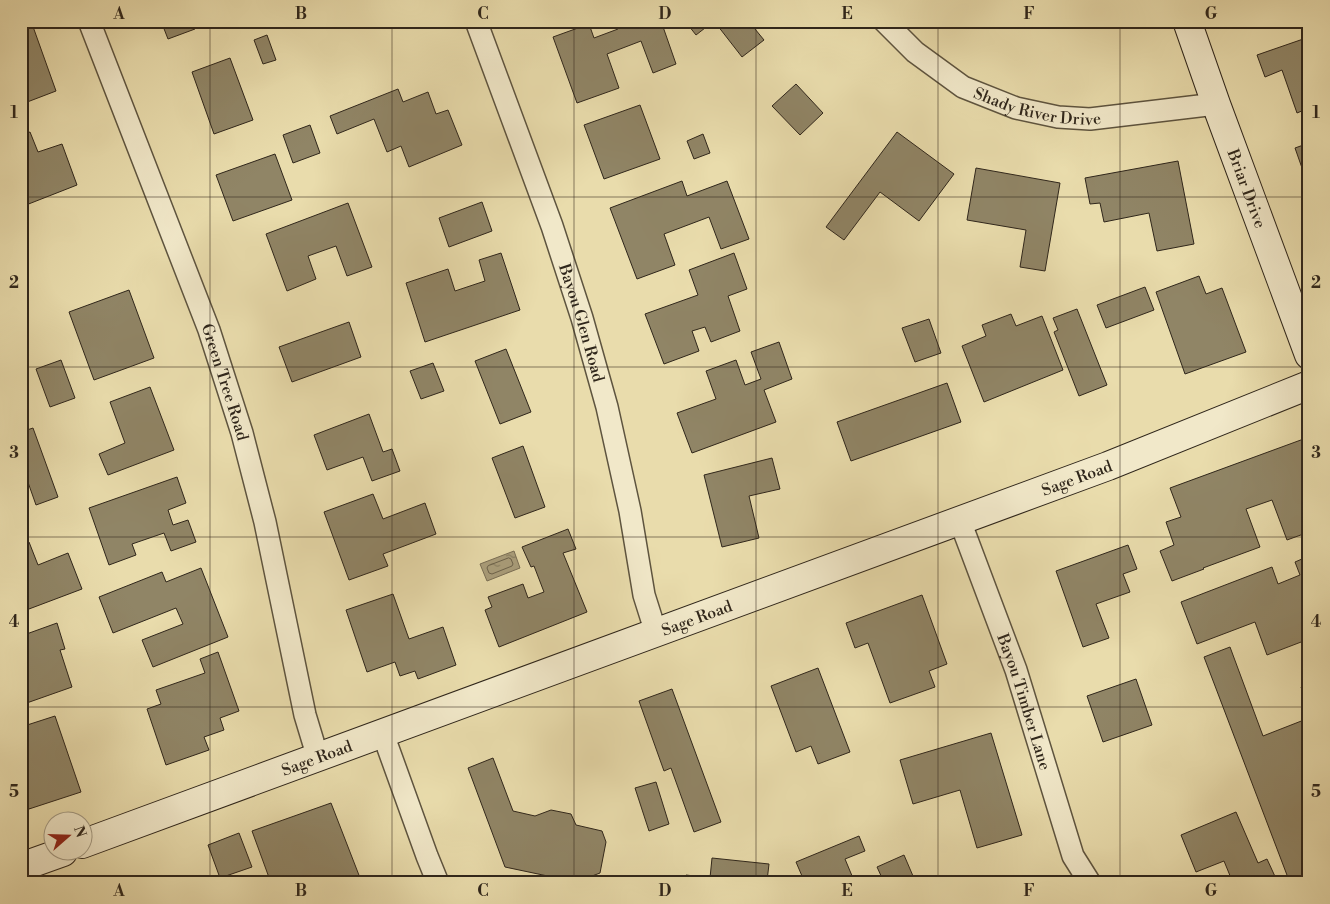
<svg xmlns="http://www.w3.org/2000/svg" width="1330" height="904" font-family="'Libre Bodoni',serif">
	<defs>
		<pattern id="water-ripples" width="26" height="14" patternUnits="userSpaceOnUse" patternTransform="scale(1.25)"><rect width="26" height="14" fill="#aa9e7b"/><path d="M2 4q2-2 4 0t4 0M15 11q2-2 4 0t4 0" fill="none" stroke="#8b8164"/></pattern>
	</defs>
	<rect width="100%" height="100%" fill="#e9dcac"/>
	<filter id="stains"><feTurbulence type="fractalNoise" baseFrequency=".004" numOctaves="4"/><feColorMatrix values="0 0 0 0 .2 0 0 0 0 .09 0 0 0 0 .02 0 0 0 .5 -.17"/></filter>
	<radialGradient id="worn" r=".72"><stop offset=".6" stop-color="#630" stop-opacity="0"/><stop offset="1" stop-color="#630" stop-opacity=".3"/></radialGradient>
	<path fill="url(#water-ripples)" stroke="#796e55" d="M514 551 520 568 487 581 480 564Z"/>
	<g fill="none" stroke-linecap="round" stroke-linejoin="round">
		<path stroke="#6c624b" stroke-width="1" d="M509 558 511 559 513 564 512 566 492 574 489 573 487 568 488 566Z"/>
	</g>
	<g fill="#908566" stroke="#2f261b">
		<path d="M21 21H31L56 91 22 104Z"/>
		<path d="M161 21H192L195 29 168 39Z"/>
		<path d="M616 21H661L676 64 653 73 641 41 607 54 619 88 577 103 553 37 589 24 594 38 618 29Z"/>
		<path d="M685 21H714L696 35Z"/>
		<path d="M714 21H763L755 29 764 40 742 57Z"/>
		<path d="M267 35 276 60 263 64 254 40Z"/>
		<path d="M1309 37V108L1297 113 1282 70 1265 77 1257 55Z"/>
		<path d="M230 58 253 120 214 134 192 72Z"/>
		<path d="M796 84 823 113 800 135 772 106Z"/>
		<path d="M398 89 403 102 428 92 436 114 448 110 462 145 409 167 401 146 387 152 374 119 337 134 330 116Z"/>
		<path d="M640 105 660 159 604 179 584 125Z"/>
		<path d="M310 125 320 153 293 163 283 135Z"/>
		<path d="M30 132 38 152 62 144 77 185 26 205 21 192V135Z"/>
		<path d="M897 132 954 174 919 221 880 192 844 240 826 227Z"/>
		<path d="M703 134 710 153 694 159 687 141Z"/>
		<path d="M1309 143V188L1295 148Z"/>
		<path d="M275 154 292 200 233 221 216 175Z"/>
		<path d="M1178 161 1194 244 1157 251 1149 213 1104 222 1100 203 1090 204 1085 178Z"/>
		<path d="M976 168 1060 183 1045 271 1020 267 1026 230 967 220Z"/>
		<path d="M682 181 687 196 727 181 749 239 721 249 709 217 664 234 675 265 637 279 610 208Z"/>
		<path d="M482 202 492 231 449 247 439 218Z"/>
		<path d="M348 203 372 267 347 276 336 246 308 256 316 279 287 291 266 234Z"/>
		<path d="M501 253 520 310 425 342 406 283 448 269 455 291 485 281 479 260Z"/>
		<path d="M734 253 747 289 728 296 740 331 711 342 705 327 692 331 699 351 664 364 645 314 698 295 689 270Z"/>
		<path d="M1199 276 1206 294 1222 288 1246 352 1185 374 1156 292Z"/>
		<path d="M1145 287 1154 310 1106 328 1097 305Z"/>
		<path d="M129 290 154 358 94 380 69 312Z"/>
		<path d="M1077 309 1107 385 1079 396 1054 332 1058 330 1053 318Z"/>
		<path d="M1011 314 1016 326 1042 316 1063 370 984 402 962 346 986 336 982 325Z"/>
		<path d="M929 319 941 353 915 362 902 328Z"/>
		<path d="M349 322 361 357 292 382 279 347Z"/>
		<path d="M779 342 792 379 764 390 776 422 692 453 677 413 716 399 706 371 736 360 745 385 761 379 751 352Z"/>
		<path d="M506 349 531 412 500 424 475 361Z"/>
		<path d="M61 360 75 398 50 407 36 369Z"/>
		<path d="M433 363 444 391 421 399 410 371Z"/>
		<path d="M947 383 961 422 851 461 837 422Z"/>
		<path d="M150 387 174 450 108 475 99 454 125 443 110 402Z"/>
		<path d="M369 414 383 452 392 449 400 471 372 481 363 457 327 470 314 435Z"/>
		<path d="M33 428 58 497 36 505 24 471 21 472V432Z"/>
		<path d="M1309 437V532L1287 540 1272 500 1246 509 1260 547 1203 568 1204 569 1172 581 1160 551 1174 545 1166 522 1181 517 1170 488Z"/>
		<path d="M523 446 545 507 515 518 492 458Z"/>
		<path d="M772 458 780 489 749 496 759 538 722 547 704 475Z"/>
		<path d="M177 477 186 503 168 510 173 525 188 520 196 542 171 551 164 533 132 544 136 555 109 565 89 508Z"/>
		<path d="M373 494 383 519 425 503 436 534 383 554 388 566 349 580 324 512Z"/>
		<path d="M568 529 576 549 563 553 587 612 499 647 485 610 492 607 488 597 523 584 528 598 544 592 534 566 531 567 522 547Z"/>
		<path d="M29 542 38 565 68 553 82 589 21 612V545Z"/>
		<path d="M1128 545 1137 569 1123 574 1130 592 1096 604 1109 638 1083 647 1056 571Z"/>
		<path d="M1309 556V639L1267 655 1255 622 1197 644 1181 602 1272 567 1278 584 1300 575 1295 562Z"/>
		<path d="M201 568 228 637 153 667 142 640 183 624 176 608 113 633 99 597 162 572 166 582Z"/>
		<path d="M393 594 409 639 443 627 456 665 418 679 415 671 400 676 395 662 367 672 346 610Z"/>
		<path d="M922 595 947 664 929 671 935 687 890 703 868 643 855 648 846 623Z"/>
		<path d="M57 623 65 649 60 650 72 687 21 705V636Z"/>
		<path d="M1230 647 1263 736 1309 718V883H1290L1204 657Z"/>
		<path d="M218 652 239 711 220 718 224 730 204 737 209 750 166 765 147 709 161 704 156 690 205 673 200 659Z"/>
		<path d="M818 668 850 752 818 764 811 746 796 752 771 686Z"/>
		<path d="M1136 679 1152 725 1103 742 1087 696Z"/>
		<path d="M1309 684V709L1301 687Z"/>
		<path d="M672 689 721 822 694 832 671 768 664 771 639 701Z"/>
		<path d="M55 716 81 792 29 809 21 786V727Z"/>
		<path d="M991 733 1022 835 977 848 960 790 913 804 900 760Z"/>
		<path d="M493 758 513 811 535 816 551 810 571 814 576 825 602 831 606 842 600 873 576 882 505 867 468 768Z"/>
		<path d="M656 782 669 824 649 831 635 788Z"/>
		<path d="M331 803 362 883H332L329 876 311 883H271L252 831Z"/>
		<path d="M1236 812 1258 863 1267 859 1278 883H1233L1224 861 1196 872 1181 835Z"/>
		<path d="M239 833 252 867 220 878 208 845Z"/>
		<path d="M859 836 865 851 845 859 855 883H805L796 862Z"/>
		<path d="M904 855 916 883H875L883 880 877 867Z"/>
		<path d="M712 858 769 864 767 881 784 883H685L686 875 710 878Z"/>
	</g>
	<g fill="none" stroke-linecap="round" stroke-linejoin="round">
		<defs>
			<g id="street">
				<path id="s1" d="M89 21 209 330 242 433 265 522 305 715 318 758"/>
				<path id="s2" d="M476 21 552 226 582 318 607 407 630 511 644 595 656 633"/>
				<path id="s3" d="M884 21 915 52 963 87 1016 108 1058 117 1090 119 1216 104"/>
				<path id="s4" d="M960 521 1016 670 1073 856 1090 883"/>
				<path d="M383 734 427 856 438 883"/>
			</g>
			<g id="secondary">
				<path id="s5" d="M1187 21 1216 104 1309 355"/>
				<path id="s6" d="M82 844 1108 466 1309 385"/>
				<path d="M21 867 63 852"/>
			</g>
		</defs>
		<use href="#street" stroke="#5e543f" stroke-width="24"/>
		<use href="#secondary" stroke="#2f261b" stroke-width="30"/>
		<use href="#street" stroke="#f1e8c9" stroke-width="21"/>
		<use href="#secondary" stroke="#f1e8c9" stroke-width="28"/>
	</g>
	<path fill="none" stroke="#2f261b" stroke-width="1" stroke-opacity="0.55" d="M210 21V883M392 21V883M574 21V883M756 21V883M938 21V883M1120 21V883M21 197H1309M21 367H1309M21 537H1309M21 707H1309"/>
	<g text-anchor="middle" stroke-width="5" stroke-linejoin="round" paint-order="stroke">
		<g font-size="16" fill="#2f261b" stroke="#f1e8c9">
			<text dy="6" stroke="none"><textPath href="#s3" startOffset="181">Shady River Drive</textPath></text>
			<text dy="6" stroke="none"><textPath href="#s5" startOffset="178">Briar Drive</textPath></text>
			<text dy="6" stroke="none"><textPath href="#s2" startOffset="320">Bayou Glen Road</textPath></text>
			<text dy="6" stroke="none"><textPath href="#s1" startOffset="386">Green Tree Road</textPath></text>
			<text dy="6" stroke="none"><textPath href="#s6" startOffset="1060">Sage Road</textPath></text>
			<text dy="6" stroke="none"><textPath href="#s6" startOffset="655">Sage Road</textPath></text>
			<text dy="6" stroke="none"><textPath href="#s4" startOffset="192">Bayou Timber Lane</textPath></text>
			<text dy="6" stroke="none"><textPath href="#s6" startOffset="250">Sage Road</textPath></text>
		</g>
	</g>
	<rect width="1330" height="904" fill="none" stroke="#e9dcac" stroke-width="55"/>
	<g transform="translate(68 836) rotate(70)"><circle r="24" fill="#f1e8c9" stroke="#a39a83"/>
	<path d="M0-4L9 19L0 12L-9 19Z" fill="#8f2418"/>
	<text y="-8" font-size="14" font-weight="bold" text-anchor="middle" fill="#2f261b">N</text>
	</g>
	<rect x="28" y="28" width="1274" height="848" fill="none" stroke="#2f261b" stroke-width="2"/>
	<g font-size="16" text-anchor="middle" font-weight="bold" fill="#2f261b">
		<text x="119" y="19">A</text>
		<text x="301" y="19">B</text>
		<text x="483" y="19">C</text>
		<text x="665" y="19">D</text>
		<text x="847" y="19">E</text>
		<text x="1029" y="19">F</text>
		<text x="1211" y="19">G</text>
		<text x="14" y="118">1</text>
		<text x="1316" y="118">1</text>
		<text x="14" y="288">2</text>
		<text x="1316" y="288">2</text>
		<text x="14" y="458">3</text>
		<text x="1316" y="458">3</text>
		<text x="14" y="627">4</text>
		<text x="1316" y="627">4</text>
		<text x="14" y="797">5</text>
		<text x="1316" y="797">5</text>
		<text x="119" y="896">A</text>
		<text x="301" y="896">B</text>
		<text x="483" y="896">C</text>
		<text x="665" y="896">D</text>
		<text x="847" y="896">E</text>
		<text x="1029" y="896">F</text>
		<text x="1211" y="896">G</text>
	</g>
	<rect width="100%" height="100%" filter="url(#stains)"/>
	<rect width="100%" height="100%" fill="url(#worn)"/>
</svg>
